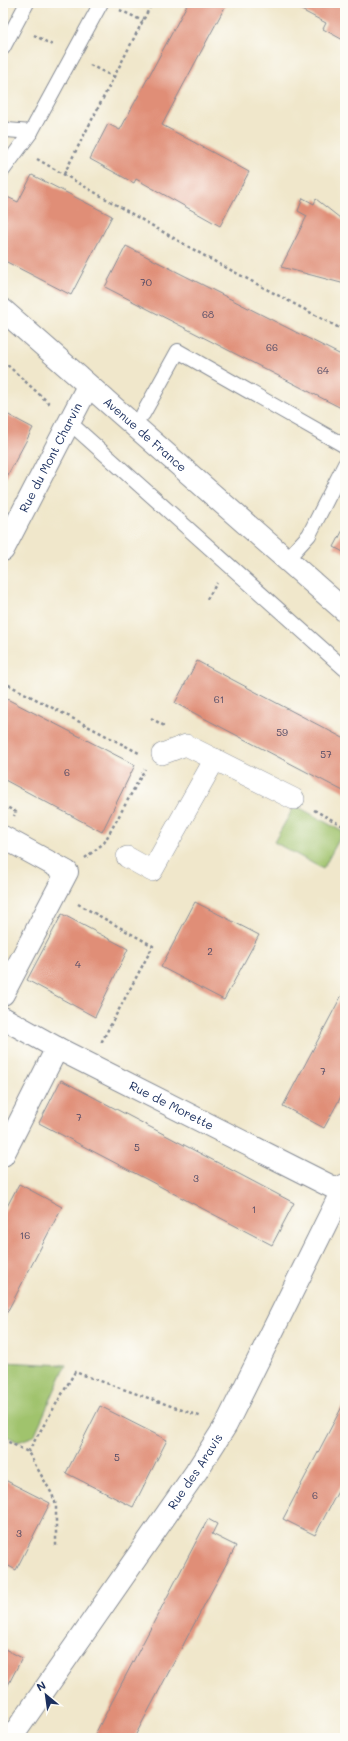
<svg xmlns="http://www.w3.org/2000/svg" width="348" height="1741" font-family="Mali,sans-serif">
	<rect width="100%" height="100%" fill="#fdfcf7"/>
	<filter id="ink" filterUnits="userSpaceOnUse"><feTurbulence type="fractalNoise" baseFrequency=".025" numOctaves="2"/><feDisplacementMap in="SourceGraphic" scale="8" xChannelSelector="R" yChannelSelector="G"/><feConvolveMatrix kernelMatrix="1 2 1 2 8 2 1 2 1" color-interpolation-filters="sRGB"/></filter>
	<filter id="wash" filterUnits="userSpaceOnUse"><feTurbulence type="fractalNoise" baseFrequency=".012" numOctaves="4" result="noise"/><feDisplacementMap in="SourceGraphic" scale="16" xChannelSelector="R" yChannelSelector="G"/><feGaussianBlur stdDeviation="0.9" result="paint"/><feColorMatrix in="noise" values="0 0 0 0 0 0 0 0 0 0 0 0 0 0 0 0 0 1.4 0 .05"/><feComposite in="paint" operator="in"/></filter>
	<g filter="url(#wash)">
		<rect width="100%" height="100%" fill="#f0e7cb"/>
		<g fill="#a0c36d" stroke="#5e7966">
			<path d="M295 805 343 832 323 869 274 842Z"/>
			<path d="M3 1362 66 1365 34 1436 18 1442 3 1434Z"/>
		</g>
		<g id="blocks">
			<g fill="#e08e77">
				<path d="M188 3H227L162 125 249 172 220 226 136 179 134 183 90 159 108 124 120 130Z"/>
				<path d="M288 3H345V41L323 29 326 23Z"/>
				<path d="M32 175 112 216 71 295 3 260V229L6 223 3 221V199L5 196 18 202Z"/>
				<path d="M303 198 314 204 316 199 345 222V284L281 267 307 216 298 211Z"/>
				<path d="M126 246 345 357V410L105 287Z"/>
				<path d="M3 412 33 428 3 484Z"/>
				<path d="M345 526V553L334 547Z"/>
				<path d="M197 661 345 739V792L175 703Z"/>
				<path d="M7 699 135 765 102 832 3 779V705Z"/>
				<path d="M195 902 259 935 224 1000 161 967Z"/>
				<path d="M62 914 128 949 95 1017 27 980Z"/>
				<path d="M345 989V1089L324 1128 283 1106Z"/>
				<path d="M61 1080 294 1203 272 1245 39 1123Z"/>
				<path d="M19 1184 62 1207 3 1320V1214Z"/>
				<path d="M345 1401V1478L315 1535 283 1519Z"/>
				<path d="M100 1406 167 1440 133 1507 66 1473Z"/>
				<path d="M3 1479 50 1503 16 1570 3 1563Z"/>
				<path d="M208 1519 217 1524 212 1534 236 1546 201 1611 134 1738H93Z"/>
				<path d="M3 1648 22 1658 3 1695Z"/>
			</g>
		</g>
	</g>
	<g filter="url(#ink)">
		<use href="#blocks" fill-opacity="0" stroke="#868b94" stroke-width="1"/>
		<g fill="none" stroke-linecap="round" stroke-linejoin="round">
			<defs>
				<g id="service">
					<path d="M3 48 27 3"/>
					<path d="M3 127 7 130 31 132"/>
					<path d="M3 170 31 132 101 3"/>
					<path d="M143 414 178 351 345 446"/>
					<path d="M69 422 345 669"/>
					<path d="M287 559 309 535 345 464"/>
				</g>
				<g id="pedestrian">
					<path d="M162 754 186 745 294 799"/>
					<path d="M127 857 152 871 215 759"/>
				</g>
				<g id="minor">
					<path id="s1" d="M3 310 345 611"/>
					<path id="s2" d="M3 550 88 386"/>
					<path d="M3 837 67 872 3 994"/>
					<path id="s3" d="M3 1018 57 1048 342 1192"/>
					<path d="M3 1155 57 1048"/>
					<path id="s4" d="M11 1738 196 1472 226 1425 345 1185"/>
				</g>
			</defs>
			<use href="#service" stroke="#868b94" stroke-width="16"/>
			<use href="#pedestrian" stroke="#868b94" stroke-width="22"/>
			<use href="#minor" stroke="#868b94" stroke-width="24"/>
			<g stroke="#868b94" stroke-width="2.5" stroke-dasharray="3 3" stroke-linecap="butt">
				<path d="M120 10 143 21"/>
				<path d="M34 35 54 46"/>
				<path d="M90 65 114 77"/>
				<path d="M37 159 210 259 345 331"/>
				<path d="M64 174 152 3"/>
				<path d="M3 361 51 405"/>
				<path d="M207 599 217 583"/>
				<path d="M3 682 139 753"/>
				<path d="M151 718 166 727"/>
				<path d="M3 805 16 812 14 816"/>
				<path d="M314 810 345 827"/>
				<path d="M85 858 104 843 145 769"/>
				<path d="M78 904 153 946 101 1043"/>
				<path d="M3 1439 28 1452 52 1494 56 1505V1547"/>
				<path d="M28 1452 75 1372 202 1417"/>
			</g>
			<use href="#service" stroke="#fff" stroke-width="14"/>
			<use href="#pedestrian" stroke="#fff" stroke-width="21"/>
			<use href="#minor" stroke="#fff" stroke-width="22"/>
		</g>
	</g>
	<g text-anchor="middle" stroke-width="3" stroke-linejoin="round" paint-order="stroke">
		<g font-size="10" fill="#4c4764">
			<text x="146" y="286">70</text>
			<text x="208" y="318">68</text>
			<text x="272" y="351">66</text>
			<text x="323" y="374">64</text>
			<text x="219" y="703">61</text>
			<text x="282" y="736">59</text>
			<text x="326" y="758">57</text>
			<text x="67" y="776">6</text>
			<text x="210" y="955">2</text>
			<text x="78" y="968">4</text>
			<text x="323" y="1075">7</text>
			<text x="79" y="1121">7</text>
			<text x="137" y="1151">5</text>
			<text x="196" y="1182">3</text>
			<text x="254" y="1213">1</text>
			<text x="25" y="1239">16</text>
			<text x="117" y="1461">5</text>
			<text x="315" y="1499">6</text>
			<text x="19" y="1537">3</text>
		</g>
		<g font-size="12" fill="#1b2f5e" stroke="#fdfcf7">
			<text dy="4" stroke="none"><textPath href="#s1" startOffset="189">Avenue de France</textPath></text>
			<text dy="4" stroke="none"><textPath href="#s2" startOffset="104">Rue du Mont Charvin</textPath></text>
			<text dy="4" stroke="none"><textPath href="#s3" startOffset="190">Rue de Morette</textPath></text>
			<text dy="4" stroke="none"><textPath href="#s4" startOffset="324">Rue des Aravis</textPath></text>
		</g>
	</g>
	<rect width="348" height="1741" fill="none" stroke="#fdfcf7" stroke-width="16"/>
	<g transform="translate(46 1695) rotate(331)" stroke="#fdfcf7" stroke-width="3" paint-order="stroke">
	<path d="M0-3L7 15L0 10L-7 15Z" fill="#1b2f5e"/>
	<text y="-6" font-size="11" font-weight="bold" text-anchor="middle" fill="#1b2f5e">N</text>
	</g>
</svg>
